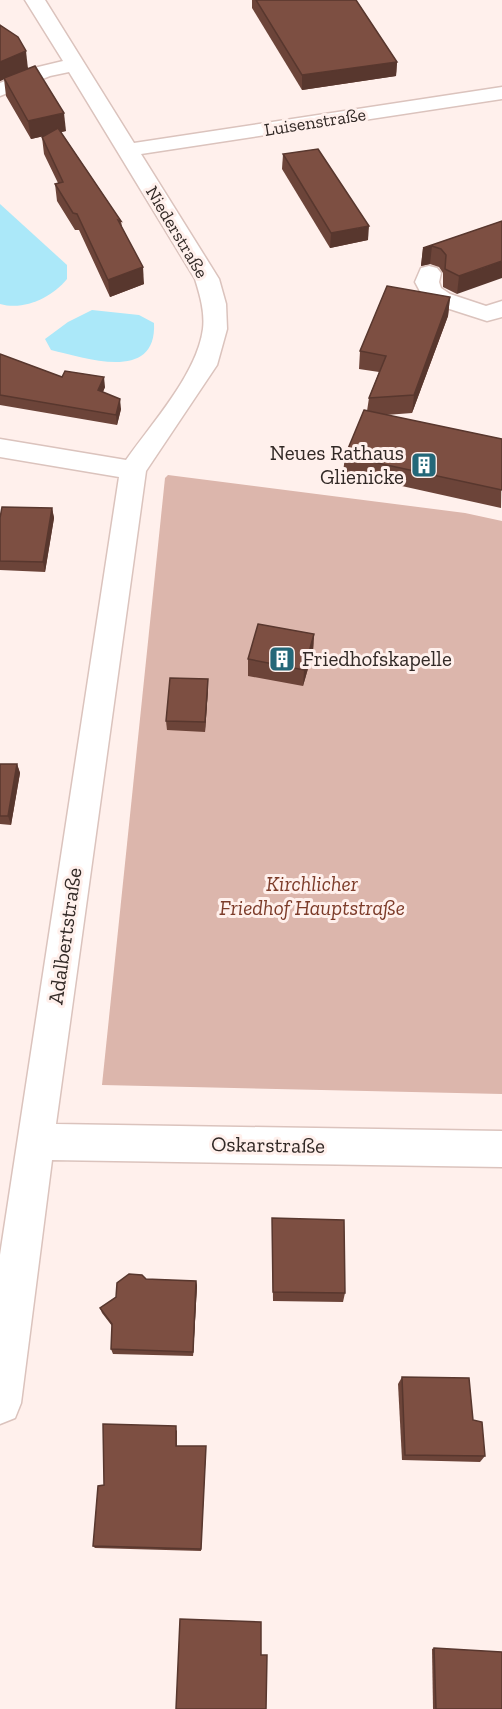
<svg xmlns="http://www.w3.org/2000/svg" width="502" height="1709" font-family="'Zilla Slab',serif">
	<rect width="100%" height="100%" fill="#fff0ec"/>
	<path fill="#dcb6ac" d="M168 475 465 513 502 521V1094L102 1085 165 478Z"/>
	<g fill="#abe8f9">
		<path d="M0 204 67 265V279C52 297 25 311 0 304Z"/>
		<path d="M92 310 139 315 154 323C157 383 86 358 51 350L45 339 68 322Z"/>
	</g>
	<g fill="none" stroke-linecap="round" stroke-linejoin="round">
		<defs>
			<g id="minor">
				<path d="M25 0H45L134 143 502 87V99L141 154 219 279 226 304 227 329 217 365 146 471 56 1124 502 1131V1167L52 1160 21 1403 15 1418 0 1424V1255L119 477 0 457V439L126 460C152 423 197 374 203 329 205 312 200 295 195 279L69 72 50 76 0 96V83L38 67 63 61Z"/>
				<path d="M429 266 437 268 441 273 439 282 441 288 450 294 486 306 502 301V317L487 321 434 304 423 297 415 282 421 268Z"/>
			</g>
		</defs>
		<use href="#minor" stroke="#dbc3bd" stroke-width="3"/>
		<use href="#minor" fill="#fff" fill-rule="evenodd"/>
	</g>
	<g fill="#6c4439">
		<path d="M252 0H356L397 62 396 76 302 90 252 8Z"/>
		<path d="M0 25 28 68 66 131 61 132 121 221 122 227 144 284 110 297 79 230H75L57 201 55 184 58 183 44 154 42 137 44 136 31 139 6 96 4 79 0 81Z"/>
		<path d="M283 154 368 240 330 248 282 169Z"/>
		<path d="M502 221 457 294 443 287V273L439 267 430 264 421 266 423 248Z"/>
		<path d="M450 297 448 316 412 413 386 415 502 439 501 508 343 473 345 456 367 411 369 398 379 372 359 369 360 351Z"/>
		<path d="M0 354 62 377 105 387 103 392 121 409 117 425 0 405Z"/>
		<path d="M52 508 54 518 45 572 0 570V518Z"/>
		<path d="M314 634 313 651 303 686 248 676V659Z"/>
		<path d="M208 679V689L205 732 167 730 166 721Z"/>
		<path d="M0 764H17L20 773 11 825 0 824Z"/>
		<path d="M272 1218 345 1293 343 1302 273 1301Z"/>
		<path d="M146 1279 196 1281 197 1286 193 1356 113 1354 111 1349 112 1326 102 1313 100 1308Z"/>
		<path d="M402 1377 473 1420 485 1456 480 1462 402 1460 398 1384Z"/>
		<path d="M177 1430V1446L206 1449 201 1551 95 1548 93 1546 104 1485Z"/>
		<path d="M434 1648 502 1709H433L432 1649Z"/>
	</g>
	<g fill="#58372e">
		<path d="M26 51 28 69 0 81V62Z"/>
		<path d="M397 62 396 76 302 90V75Z"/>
		<path d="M64 113 66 131 31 139 28 121Z"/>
		<path d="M369 226 368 240 330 248 331 233Z"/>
		<path d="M432 246 430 264 421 266 423 248Z"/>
		<path d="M502 261V278L457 294 459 276Z"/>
		<path d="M143 267 144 284 110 297 108 280Z"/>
		<path d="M450 297 448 316 412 413 414 395Z"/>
		<path d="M104 377 105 387 99 400 98 390Z"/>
		<path d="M120 399 121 409 117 425 116 415Z"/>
		<path d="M52 508 54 518 45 572 43 562Z"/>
		<path d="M314 634 313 651 303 686 304 670Z"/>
		<path d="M208 679V689L205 732V722Z"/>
		<path d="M17 764 20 773 11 825 8 816Z"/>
		<path d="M196 1281 197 1286 193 1356V1352Z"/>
	</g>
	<g fill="#7d4f42" stroke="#58372e" stroke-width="1.5">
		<path d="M256 0H356L397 62 302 75Z"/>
		<path d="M0 25 18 37 26 51 0 62Z"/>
		<path d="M35 66 64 113 28 121 4 78Z"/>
		<path d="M58 128 121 221 118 220 143 267 108 280 77 214 73 213 55 184 63 182 42 137Z"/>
		<path d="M318 149 369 226 331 233 283 154Z"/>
		<path d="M502 221V261L459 276 445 269 446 255 441 249 432 246 423 248Z"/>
		<path d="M387 286 450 297 414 395 369 398 386 356 360 351Z"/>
		<path d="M0 354 62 377 65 371 104 377 98 390 120 399 116 415 0 395Z"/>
		<path d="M364 410 502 439V490L345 456Z"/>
		<path d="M2 507 52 508 43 562 0 561V518Z"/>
		<path d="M258 624 314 634 304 670 248 659Z"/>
		<path d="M170 678 208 679 205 722 166 721Z"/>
		<path d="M0 764H17L8 816H0Z"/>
		<path d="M272 1218 344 1220 345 1293 273 1292Z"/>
		<path d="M129 1274 142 1275 146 1279 196 1281 193 1352 111 1349 112 1324 100 1308 116 1297 117 1283Z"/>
		<path d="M402 1377 469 1378 473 1420 482 1422 485 1456 405 1455Z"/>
		<path d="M103 1424 176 1426V1446H206L201 1549 93 1546 98 1486 104 1485Z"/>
		<path d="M180 1619 261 1622V1655H267L266 1709H176Z"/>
		<path d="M434 1648 502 1652V1709H436Z"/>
	</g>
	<defs>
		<symbol id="building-square" viewBox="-11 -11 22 22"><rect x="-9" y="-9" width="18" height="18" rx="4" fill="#246879" stroke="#fff0ec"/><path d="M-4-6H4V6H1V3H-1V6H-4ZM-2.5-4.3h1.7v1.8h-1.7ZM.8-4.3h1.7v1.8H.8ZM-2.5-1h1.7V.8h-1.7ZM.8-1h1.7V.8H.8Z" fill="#fff"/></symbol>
	</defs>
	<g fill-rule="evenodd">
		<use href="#building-square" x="409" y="450" width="30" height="30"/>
		<use href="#building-square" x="267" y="644" width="30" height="30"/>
	</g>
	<g text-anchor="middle" stroke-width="6" stroke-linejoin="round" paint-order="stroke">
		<g font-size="18" fill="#322926" stroke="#fff0ec">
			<text transform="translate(315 122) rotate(-9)" y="6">Luisenstraße</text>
			<text transform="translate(177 232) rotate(59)" y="6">Niederstraße</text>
		</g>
		<g font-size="21" fill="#322926" stroke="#fff0ec" text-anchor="end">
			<text x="404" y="460">Neues Rathaus<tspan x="404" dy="24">Glienicke</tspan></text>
			<text x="302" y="666" text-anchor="start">Friedhofskapelle</text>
		</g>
		<g font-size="21" font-style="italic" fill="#7c3b29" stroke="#fff0ec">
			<text x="312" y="891">Kirchlicher<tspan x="312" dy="24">Friedhof Hauptstraße</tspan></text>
		</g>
		<g font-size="21" fill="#322926" stroke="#fff0ec">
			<text transform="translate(65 936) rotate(-82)" y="7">Adalbertstraße</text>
			<text transform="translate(268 1145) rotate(1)" y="7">Oskarstraße</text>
		</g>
	</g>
</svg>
